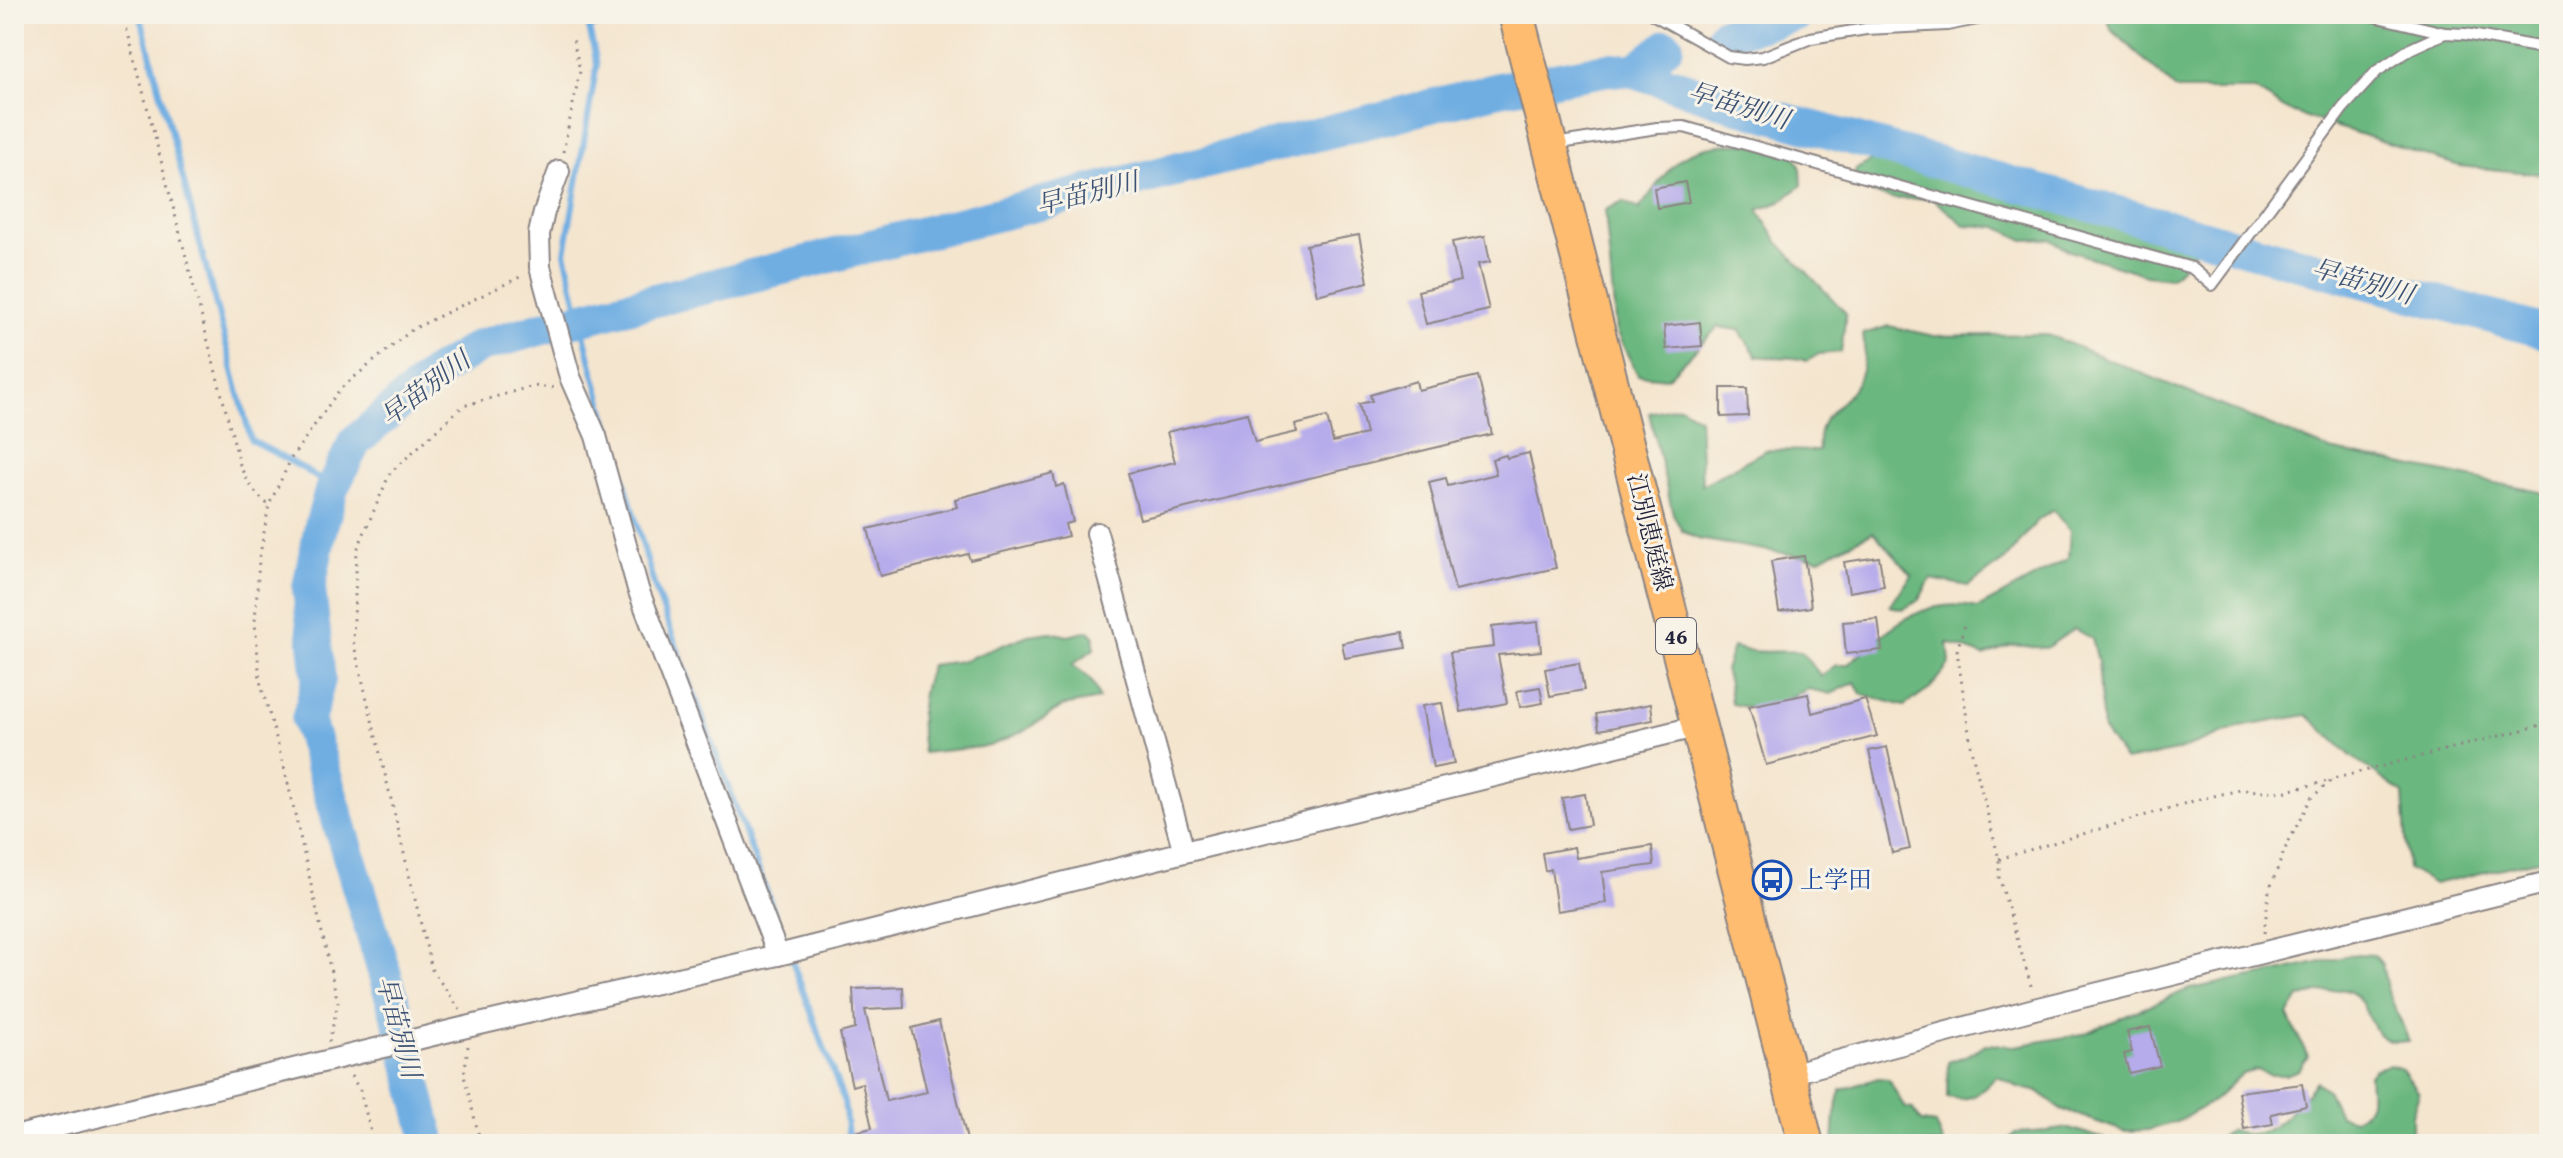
<svg xmlns="http://www.w3.org/2000/svg" width="2563" height="1158" font-family="'Gentium Book Plus','Noto Serif JP',serif">
	<rect width="100%" height="100%" fill="#f7f3e8"/>
	<filter id="ink" filterUnits="userSpaceOnUse"><feTurbulence type="fractalNoise" baseFrequency=".0125" numOctaves="2"/><feDisplacementMap in="SourceGraphic" scale="16" xChannelSelector="R" yChannelSelector="G"/><feConvolveMatrix kernelMatrix="1 2 1 2 8 2 1 2 1" color-interpolation-filters="sRGB"/></filter>
	<filter id="wash" filterUnits="userSpaceOnUse"><feTurbulence type="fractalNoise" baseFrequency=".006" numOctaves="4" result="noise"/><feDisplacementMap in="SourceGraphic" scale="32" xChannelSelector="R" yChannelSelector="G"/><feGaussianBlur stdDeviation="1.8" result="paint"/><feColorMatrix in="noise" values="0 0 0 0 0 0 0 0 0 0 0 0 0 0 0 0 0 1.4 0 .05"/><feComposite in="paint" operator="in"/></filter>
	<g filter="url(#wash)">
		<rect width="100%" height="100%" fill="#f4e5ce"/>
		<g fill="#6bb77f" stroke="#466c5d" stroke-width="2">
			<path d="M2106 14H2549V175L2459 166 2291 112 2255 90H2177L2111 29Z"/>
			<path d="M1904 142 2041 180 2202 231 2210 241C2188 252 2189 263 2170 278L2146 275 2070 251 2050 239 2024 240 1998 227 1965 225 1930 197C1899 200 1883 202 1857 184L1855 170Z"/>
			<path d="M1763 143 1794 151 1801 169 1802 185 1780 202 1758 210 1777 241 1846 313 1841 352 1819 354 1807 361C1791 355 1774 359 1757 356L1739 330 1718 327 1667 378 1638 375 1616 332 1605 210 1623 201 1639 209C1652 193 1666 169 1683 157 1705 142 1737 144 1763 143Z"/>
			<path d="M1889 326 1934 336 2046 334 2330 450 2541 492 2549 497V855L2537 860 2434 884 2408 869 2403 794 2350 755 2307 715 2240 727 2177 751 2125 761 2103 730 2098 661 2092 639 2074 629 2046 648 2012 645 1984 656 1948 643 1950 664 1930 689 1904 706 1861 694 1855 682 1831 694 1808 689 1761 710 1731 704 1729 684 1725 670 1733 647C1755 655 1777 650 1801 652L1821 676 1836 665H1847C1887 630 1921 595 1978 608L2068 559 2070 531 2053 510 2036 522 2005 560 1968 586 1931 579 1918 601 1903 609 1890 606 1912 575 1873 532 1819 559 1698 539 1682 531 1673 514 1649 413 1680 406 1699 418 1702 485 1766 450 1819 451C1816 415 1835 413 1852 390 1865 373 1866 354 1863 334Z"/>
			<path d="M1089 631 1094 636V649L1072 665C1086 674 1095 681 1099 699L1063 706 1026 730 990 746 923 753C919 722 919 695 931 665L962 661 1028 635 1050 632 1068 636Z"/>
			<path d="M2357 954 2374 955 2382 964 2387 989 2409 1041C2404 1041 2395 1043 2390 1041 2363 1032 2371 996 2345 990 2335 988 2311 995 2300 997L2288 1015 2308 1057 2299 1070 2285 1075H2270L2257 1070 2242 1074 2216 1099 2179 1121 2149 1130 2123 1131 2061 1109 2039 1092 2018 1087 1997 1076C1980 1093 1973 1103 1947 1097L1948 1062 1968 1055 1985 1044 2015 1046 2083 1034 2189 989 2269 974Z"/>
			<path d="M2390 1065 2402 1069 2419 1093 2412 1115V1144H2211L2230 1130C2236 1131 2244 1134 2250 1134 2278 1134 2299 1101 2316 1082L2327 1090 2339 1115 2354 1119C2376 1107 2370 1098 2369 1075L2375 1069Z"/>
			<path d="M1878 1078 1888 1079 1905 1108 1913 1109 1921 1122 1936 1124 1944 1144H1833L1835 1114 1841 1090Z"/>
			<path d="M2069 1128 2104 1139 2102 1144H2005L2015 1133 2048 1131Z"/>
		</g>
		<g fill="none" stroke-linecap="round" stroke-linejoin="round">
			<g stroke="#70aee2" stroke-width="6">
				<path d="M140 14 251 440 304 469 332 488"/>
				<path d="M586 14 597 64 565 253 591 363 655 588 844 1102 849 1144"/>
				<path d="M590 27 640 14"/>
			</g>
			<g stroke="#70aee2" stroke-width="34">
				<path d="M1724 34 1798 14"/>
				<path d="M1634 71 1667 46"/>
				<path d="M430 1144 401 1028 308 720 319 679 309 588 321 526 332 488 355 442 432 375 480 346 543 328 1499 89 1609 69 1634 71 1743 108 2549 333"/>
			</g>
		</g>
		<g id="blocks">
			<g fill="#b6abeb">
				<path d="M1685 182 1689 202 1657 208 1654 188Z"/>
				<path d="M1359 235 1368 282 1317 295 1306 245Z"/>
				<path d="M1485 236 1490 262 1478 264 1489 310 1426 324 1418 291 1460 281 1452 242Z"/>
				<path d="M1700 322 1702 346 1666 349 1664 326Z"/>
				<path d="M1478 376 1492 434 1140 519 1128 473 1175 462 1167 432 1247 413 1255 442 1297 432 1295 425 1327 417 1333 442 1366 434 1359 404 1372 401 1370 395 1416 381 1418 390Z"/>
				<path d="M1721 388H1747L1748 416 1721 417Z"/>
				<path d="M1529 453 1556 568 1455 590 1429 482 1446 478 1448 486 1496 474 1492 459 1506 455 1507 458Z"/>
				<path d="M1053 473 1056 487 1064 484 1073 522 1065 524 1068 536 970 560 968 554 880 576 868 529 957 507 955 499Z"/>
				<path d="M1804 556 1811 607 1779 612 1771 561Z"/>
				<path d="M1879 557 1884 586 1849 592 1844 562Z"/>
				<path d="M1878 619 1882 650 1846 654 1843 622Z"/>
				<path d="M1538 622 1541 651 1498 655 1507 703 1461 712 1450 652 1494 647 1492 627Z"/>
				<path d="M1403 632 1406 648 1345 658 1342 643Z"/>
				<path d="M1579 663 1584 690 1550 696 1545 669Z"/>
				<path d="M1540 687 1543 703 1520 707 1517 691Z"/>
				<path d="M1808 694 1812 713 1865 699 1877 736 1766 765 1749 706Z"/>
				<path d="M1442 703 1454 764 1433 768 1422 706Z"/>
				<path d="M1651 704 1653 720 1599 730 1596 714Z"/>
				<path d="M1887 747 1910 849 1892 853 1869 751Z"/>
				<path d="M1585 794 1590 825 1568 829 1562 798Z"/>
				<path d="M1652 846 1654 865 1602 872 1606 903 1557 911 1551 869 1545 871 1542 853 1574 847 1576 858Z"/>
				<path d="M903 987 904 1008 865 1010 886 1101 927 1092 912 1028 939 1021 968 1144H831L830 1138 872 1128 862 1083 852 1086 840 1033 855 1029 853 989Z"/>
				<path d="M2150 1027 2160 1066 2129 1073 2124 1054 2132 1052 2127 1032Z"/>
				<path d="M2302 1084 2306 1106 2271 1114 2273 1124 2244 1129 2238 1092Z"/>
			</g>
		</g>
	</g>
	<g filter="url(#ink)">
		<use href="#blocks" fill-opacity="0" stroke="#8b8484" stroke-width="2"/>
		<g fill="none" stroke-linecap="round" stroke-linejoin="round">
			<defs>
				<g id="lane">
					<path d="M1652 14 1729 57 1745 59 1763 57 1811 38 1866 29 1947 25 2003 14"/>
					<path d="M2365 14 2445 33"/>
					<path d="M1554 144 1657 128 1684 127 2192 268 2212 285 2343 108 2377 71 2410 49 2445 33 2465 34 2549 49"/>
				</g>
				<g id="street">
					<path d="M559 171 544 212 539 234 540 267 570 377 596 436 638 589 778 955"/>
					<path d="M1097 533 1184 852"/>
					<path d="M1789 1074 2038 1008 2549 882"/>
					<path d="M14 1137 458 1029 786 953 1184 852 1699 726"/>
				</g>
				<path id="primary" d="M1516 14 1806 1144"/>
			</defs>
			<use href="#lane" stroke="#8b8484" stroke-width="14"/>
			<use href="#street" stroke="#8b8484" stroke-width="24"/>
			<use href="#primary" stroke="#8b8484" stroke-width="38"/>
			<g stroke="#8b8484" stroke-width="3" stroke-dasharray="2 6" stroke-linecap="butt">
				<path d="M123 14 240 465C247 482 254 494 269 505"/>
				<path d="M563 152 580 71 573 39"/>
				<path d="M1964 626 1957 651 1972 753 1999 859V877L2032 989"/>
				<path d="M1999 859 2200 799 2240 790 2283 792 2332 780"/>
				<path d="M2264 933 2269 891 2285 849 2311 798 2333 779 2549 723"/>
				<path d="M460 1010 432 970 353 641 357 550 390 473 463 406 533 386 555 388"/>
				<path d="M329 1042 338 1003 284 766 260 681 255 622 259 560 269 505 292 457 340 389 413 329 522 276"/>
				<path d="M468 1046 464 1076 481 1144"/>
				<path d="M351 1076 360 1090 374 1144"/>
			</g>
			<use href="#lane" stroke="#fff" stroke-width="10"/>
			<use href="#street" stroke="#fff" stroke-width="20"/>
			<use href="#primary" stroke="#febc70" stroke-width="34"/>
		</g>
	</g>
	<defs>
		<symbol id="bus-ring" viewBox="-11 -11 22 22"><circle r="9.5" fill="#f7f3e8" stroke="#1a4fb4" stroke-width="1.5"/><path d="M-5-6H5V4H4V6H2V4H-2V6H-4V4H-5ZM-3.5-4V0h7V-4ZM-3.5 1.2v1.5H-2V1.2ZM2 1.2v1.5H3.5V1.2Z" fill="#1a4fb4"/></symbol>
	</defs>
	<g fill-rule="evenodd">
		<use href="#bus-ring" x="1750" y="858" width="44" height="44"/>
	</g>
	<g text-anchor="middle" stroke-width="6" stroke-linejoin="round" paint-order="stroke">
		<rect fill="#f7f3e8" stroke="#62616f" stroke-width="2" x="1656" y="618" width="40" height="36" rx="6"/>
		<g font-size="22" font-weight="bold" fill="#22223b">
			<text x="1676" y="644">46</text>
		</g>
		<g font-size="24" fill="#22223b" stroke="#f7f3e8">
			<text transform="translate(1650 532) rotate(76)" y="8">江別恵庭線</text>
		</g>
		<g font-size="24" fill="#164399" stroke="#f7f3e8" text-anchor="start">
			<text x="1800" y="888">上学田</text>
		</g>
		<g font-size="26" font-style="italic" fill="#3d5375" stroke="#f7f3e8">
			<text transform="translate(1739 105) rotate(17)" y="9">早苗別川</text>
			<text transform="translate(1087 193) rotate(-14)" y="9">早苗別川</text>
			<text transform="translate(2363 281) rotate(16)" y="9">早苗別川</text>
			<text transform="translate(425 388) rotate(-37)" y="9">早苗別川</text>
			<text transform="translate(399 1027) rotate(75)" y="9">早苗別川</text>
		</g>
	</g>
	<rect width="2563" height="1158" fill="none" stroke="#f7f3e8" stroke-width="48"/>
</svg>
